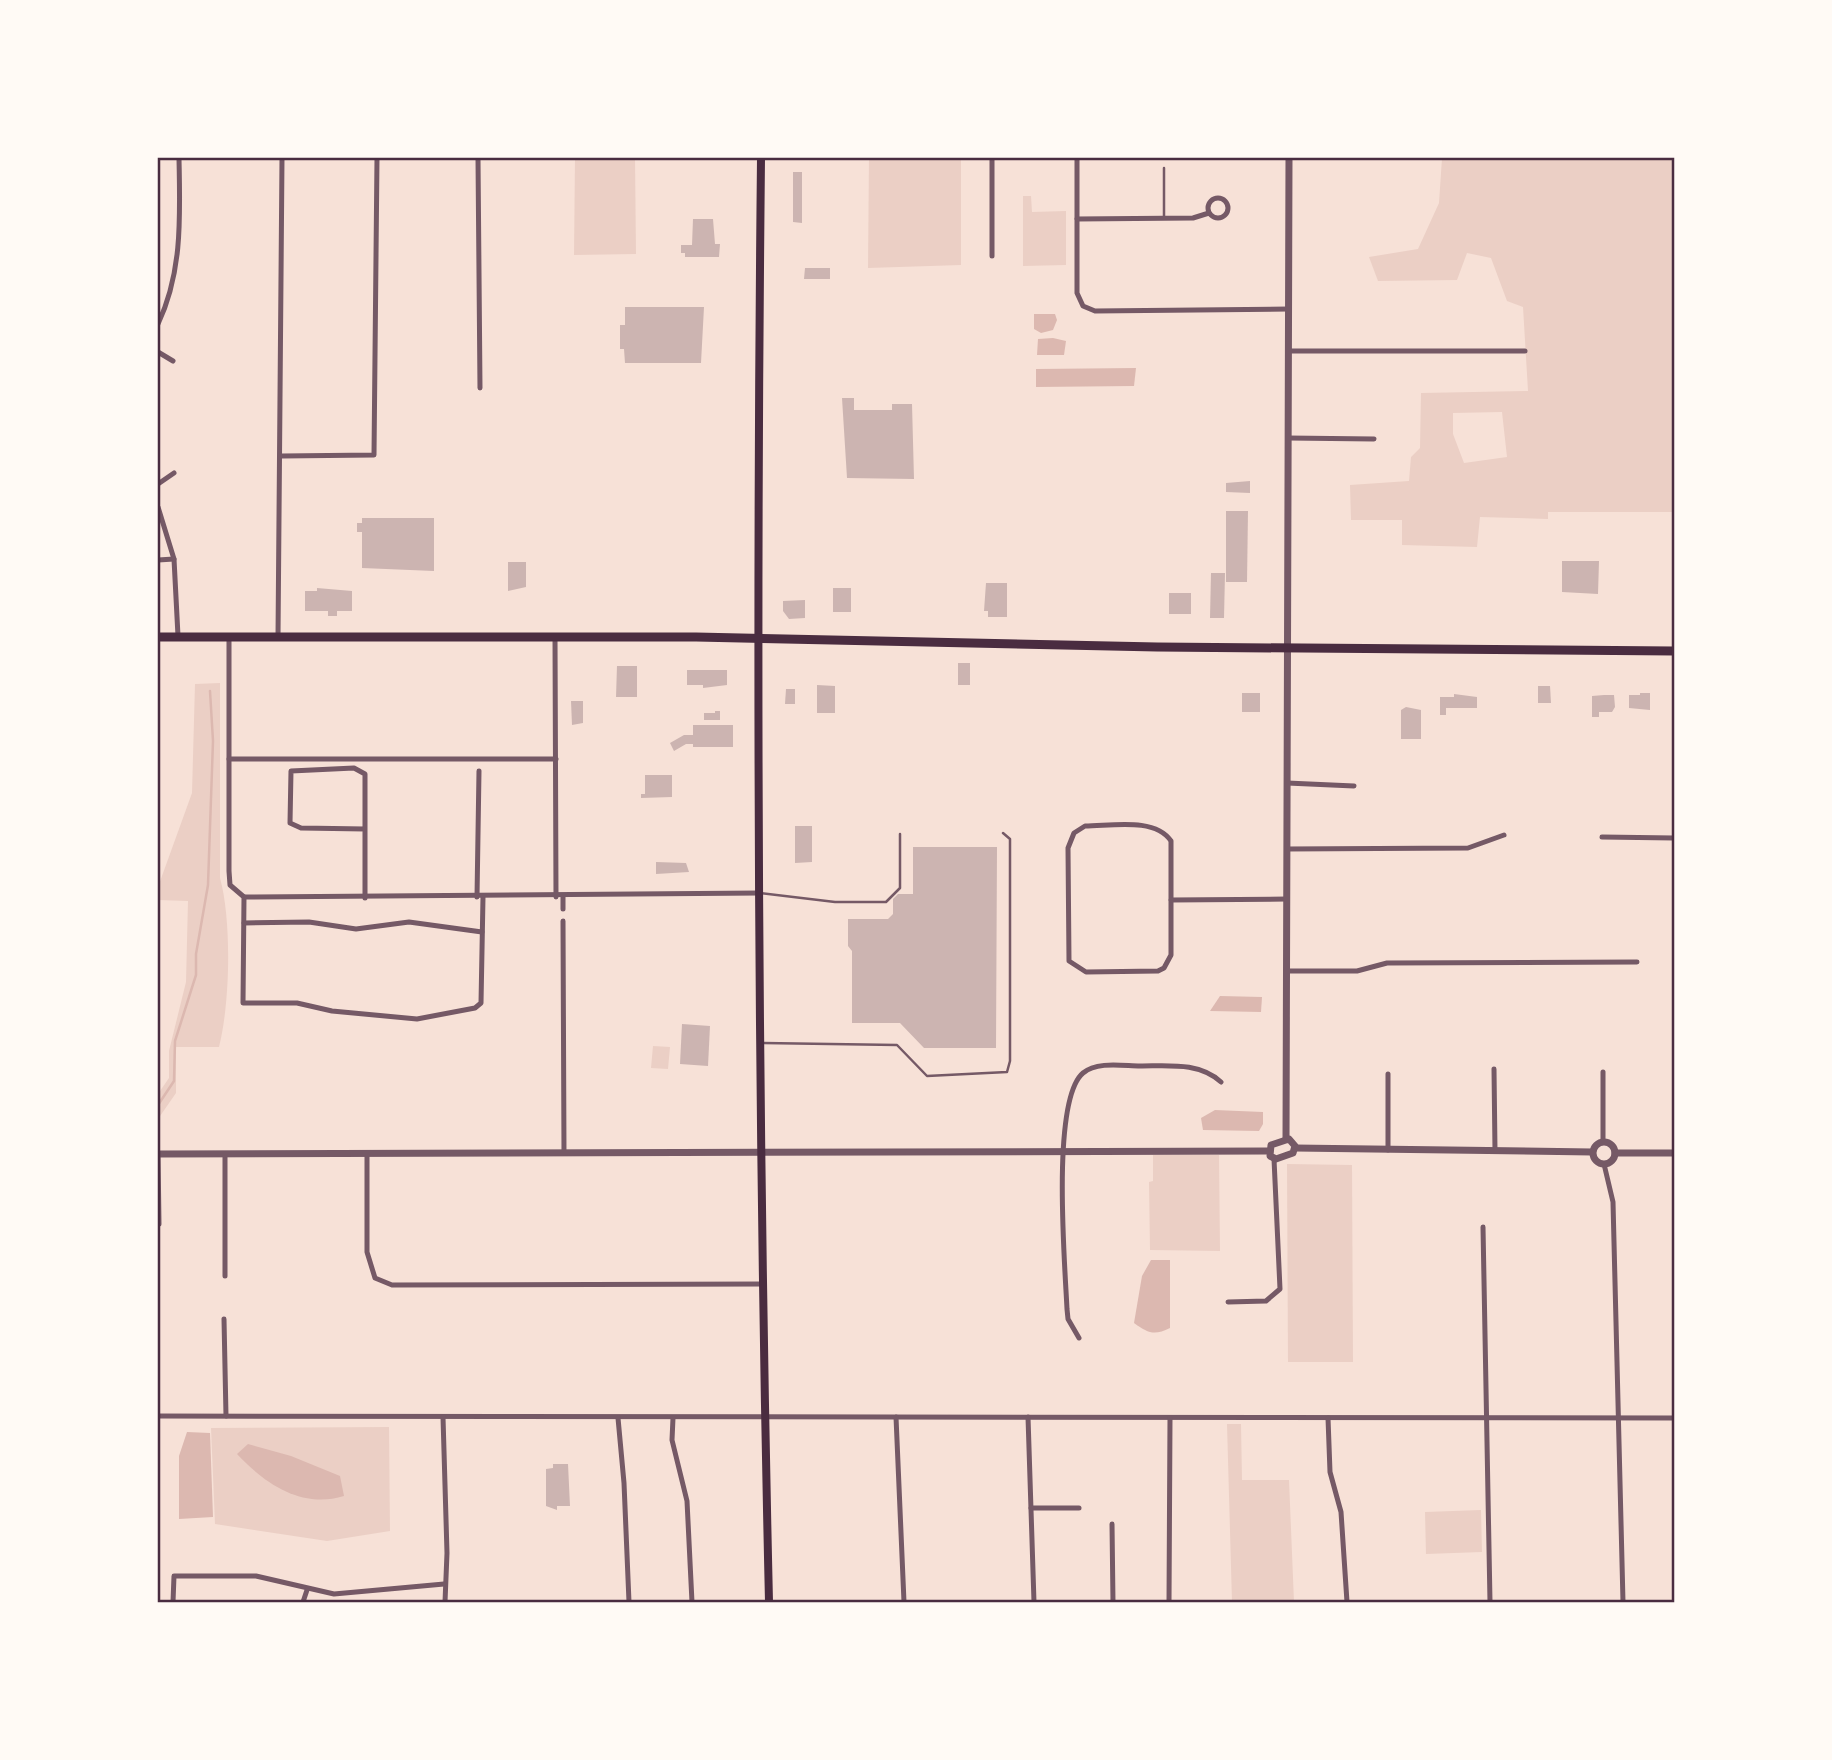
<svg xmlns="http://www.w3.org/2000/svg" width="1832" height="1760" font-family="Spectral,serif">
	<rect width="100%" height="100%" fill="#f7e1d7"/>
	<g fill="#ebcfc5" fill-rule="evenodd">
		<path d="M575 158H635L636 254 574 255Z"/>
		<path d="M869 158H957L961 160V265L868 268Z"/>
		<path d="M1442 158H1674V512H1548V519L1480 517 1477 547 1402 545V520H1351L1350 485 1409 481 1411 457 1420 448 1421 393 1528 391 1523 307 1507 301 1491 258 1467 253 1457 280 1378 281 1369 257 1418 249 1439 203ZM1502 412 1507 457 1464 463 1453 434V413Z"/>
		<path d="M1023 196H1031L1032 212 1066 211V265L1023 266Z"/>
		<path d="M220 683V878C232 921 230 1004 219 1047H176V1093L158 1119V1094L169 1078V1051L186 982 188 901 158 900V887L192 793 195 684Z"/>
		<path d="M653 1046 670 1047 668 1069 651 1068Z"/>
		<path d="M1153 1155H1219L1220 1251 1150 1250 1149 1182 1153 1181Z"/>
		<path d="M1287 1164 1352 1165 1353 1362H1288Z"/>
		<path d="M1227 1424H1241L1242 1480H1289L1294 1602H1232Z"/>
		<path d="M389 1427 390 1531 327 1541 215 1524 211 1428Z"/>
		<path d="M1481 1510 1482 1552 1426 1554 1425 1512Z"/>
	</g>
	<g fill="#dcb8b0">
		<path d="M1034 314H1055L1057 320 1053 330 1041 333 1034 329Z"/>
		<path d="M1053 338 1066 341 1064 355H1037L1038 339Z"/>
		<path d="M1136 368 1134 386 1036 387V369Z"/>
		<path d="M1220 996 1262 997 1261 1012 1210 1011Z"/>
		<path d="M1215 1110 1263 1112V1124L1259 1131 1203 1130 1201 1118Z"/>
		<path d="M1151 1260H1170V1328C1154 1336 1148 1333 1134 1323L1142 1276Z"/>
		<path d="M187 1432 210 1433 213 1517 179 1519V1456Z"/>
		<path d="M248 1444 291 1456 340 1476 344 1496C302 1509 265 1484 237 1454Z"/>
	</g>
	<g fill="none" stroke-linecap="round" stroke-linejoin="round">
		<path stroke="#dcb8b0" stroke-width="2.5" d="M158 1105 174 1081 175 1041 196 975V954L208 885 213 741 210 691"/>
	</g>
	<g fill="#ccb4b1">
		<path d="M793 172H802V223L793 222Z"/>
		<path d="M693 219H713L715 244H720L719 257H685V253H681V245H692Z"/>
		<path d="M805 268H830V279H804Z"/>
		<path d="M625 307H704L701 363H625L624 349H620V325H625Z"/>
		<path d="M842 398H854V410H892V404H912L914 479 847 478Z"/>
		<path d="M1250 481V493L1226 492V483Z"/>
		<path d="M1226 511H1248L1247 582H1226Z"/>
		<path d="M362 518H434V571L362 568V532H357V523H362Z"/>
		<path d="M1562 561H1599L1598 594 1562 592Z"/>
		<path d="M508 562H526V587L508 591Z"/>
		<path d="M1211 573H1225L1224 618H1210Z"/>
		<path d="M986 583H1007V617H988V611H984Z"/>
		<path d="M317 588 352 591V611H337V616H328V611H305V591H317Z"/>
		<rect x="833" y="588" width="18" height="24"/>
		<rect x="1169" y="593" width="22" height="21"/>
		<path d="M805 600V618L789 619 783 611V601Z"/>
		<rect x="958" y="663" width="12" height="22"/>
		<path d="M617 666H637V697H616Z"/>
		<path d="M687 670H727V685L703 688V685H687Z"/>
		<path d="M817 685 835 686V713H817Z"/>
		<path d="M1538 686H1550L1551 703H1538Z"/>
		<path d="M786 689H795V704H785Z"/>
		<rect x="1242" y="693" width="18" height="19"/>
		<path d="M1640 693H1650V710L1629 708V695H1640Z"/>
		<path d="M1454 694 1477 697V708H1446V715H1440V697H1454Z"/>
		<path d="M1604 695H1614L1615 707 1612 712H1599V717H1592V696Z"/>
		<path d="M571 701H583V723L572 725Z"/>
		<path d="M1406 707 1421 710V739H1401V710Z"/>
		<path d="M715 711H720V720H704V713H715Z"/>
		<path d="M693 725H733V747H693V744H686L674 751 670 743 684 735H693Z"/>
		<path d="M645 775H672V797L641 798V794H645Z"/>
		<path d="M795 826H812V862L795 863Z"/>
		<path d="M913 847H997L996 1048H924L900 1023H852V951L848 946V919H888L893 914V899L898 894H913Z"/>
		<path d="M656 862 686 863 689 872 656 874Z"/>
		<path d="M682 1024 710 1026 708 1066 680 1064Z"/>
		<path d="M553 1464H568L570 1506H557V1510L546 1506V1469L553 1468Z"/>
	</g>
	<g fill="none" stroke-linecap="round" stroke-linejoin="round">
		<g stroke="#755966" stroke-width="2.5">
			<path d="M1164 168V218"/>
			<path d="M760 893 835 902H886L900 888V834"/>
			<path d="M763 1043 897 1045 927 1076 1007 1072 1010 1061V839L1003 833"/>
		</g>
		<g stroke="#755966" stroke-width="5">
			<path d="M478 158 480 388"/>
			<path d="M1077 158V293L1083 306 1095 311 1289 309"/>
			<circle cx="1218" cy="208" r="10"/>
			<path d="M1077 219 1193 218 1209 213"/>
			<path d="M992 256V158"/>
			<path d="M158 324C183 271 180 215 179 158"/>
			<path d="M1288 351H1525"/>
			<path d="M158 352 173 361"/>
			<path d="M1288 438 1374 439"/>
			<path d="M282 456 374 455 377 158"/>
			<path d="M158 484 174 473"/>
			<path d="M158 507 174 559 178 636"/>
			<path d="M158 560 174 559"/>
			<path d="M229 637V871L230 885 244 897 243 1003H297L332 1011 417 1019 475 1008 481 1003 483 897"/>
			<path d="M278 637 282 158"/>
			<path d="M555 637 556 897"/>
			<path d="M229 759H556"/>
			<path d="M1287 783 1354 786"/>
			<path d="M1085 826C1111 826 1155 817 1171 841V955L1164 968 1158 971 1086 972 1069 961 1068 848 1074 833Z"/>
			<path d="M365 829 301 828 290 823 291 771 354 768 365 774V898"/>
			<path d="M1602 837 1674 838"/>
			<path d="M1287 849 1468 848 1504 835"/>
			<path d="M563 896V909"/>
			<path d="M244 897 760 893"/>
			<path d="M477 897 479 771"/>
			<path d="M1171 900 1287 899"/>
			<path d="M563 921 564 1152"/>
			<path d="M244 923 309 922 356 929 409 922 482 932"/>
			<path d="M1287 971H1357L1387 963 1637 962"/>
			<path d="M1494 1069 1495 1151"/>
			<path d="M1603 1072V1141"/>
			<path d="M1388 1074V1150"/>
			<path d="M158 1154 159 1224"/>
			<path d="M225 1154V1276"/>
			<path d="M367 1155V1252L375 1278 392 1285 763 1284"/>
			<path d="M1604 1164 1613 1202 1623 1602"/>
			<path d="M1483 1227 1490 1602"/>
			<path d="M1228 1302 1266 1301 1280 1289 1274 1159"/>
			<path d="M224 1319 226 1416"/>
			<path d="M1079 1338 1068 1319 1067 1309C1065 1265 1051 1100 1083 1073 1097 1061 1124 1066 1140 1066 1169 1066 1199 1062 1221 1082"/>
			<path d="M158 1416 1674 1418"/>
			<path d="M443 1417 447 1553 445 1602"/>
			<path d="M896 1417 904 1602"/>
			<path d="M1028 1417 1034 1602"/>
			<path d="M618 1418 624 1483 629 1602"/>
			<path d="M673 1418 672 1440 687 1501 692 1602"/>
			<path d="M1328 1418 1330 1472 1341 1512 1347 1602"/>
			<path d="M1031 1508H1079"/>
			<path d="M1112 1524 1113 1602"/>
			<path d="M173 1602 174 1576H256L334 1594 444 1584"/>
			<path d="M303 1602 307 1590"/>
			<path d="M1169 1602 1170 1418"/>
		</g>
		<g stroke="#755966" stroke-width="7">
			<path d="M1286 1139 1289 158"/>
			<path d="M1289 1139 1295 1146 1293 1153 1276 1159 1270 1156 1271 1145Z"/>
			<circle cx="1604" cy="1153" r="11"/>
			<path d="M1295 1148 1592 1152"/>
			<path d="M1615 1153H1674"/>
			<path d="M158 1154 1268 1151"/>
		</g>
		<path stroke="#4a2c40" stroke-width="8" d="M761 158C756 639 758 1121 769 1602"/>
		<path stroke="#4a2c40" stroke-width="9" d="M158 637H696L1157 647 1674 651"/>
	</g>
	<rect width="1832" height="1760" fill="none" stroke="#fffaf5" stroke-width="318"/>
	<rect x="159" y="159" width="1514" height="1442" fill="none" stroke="#4a2c40" stroke-width="2.5"/>
</svg>
